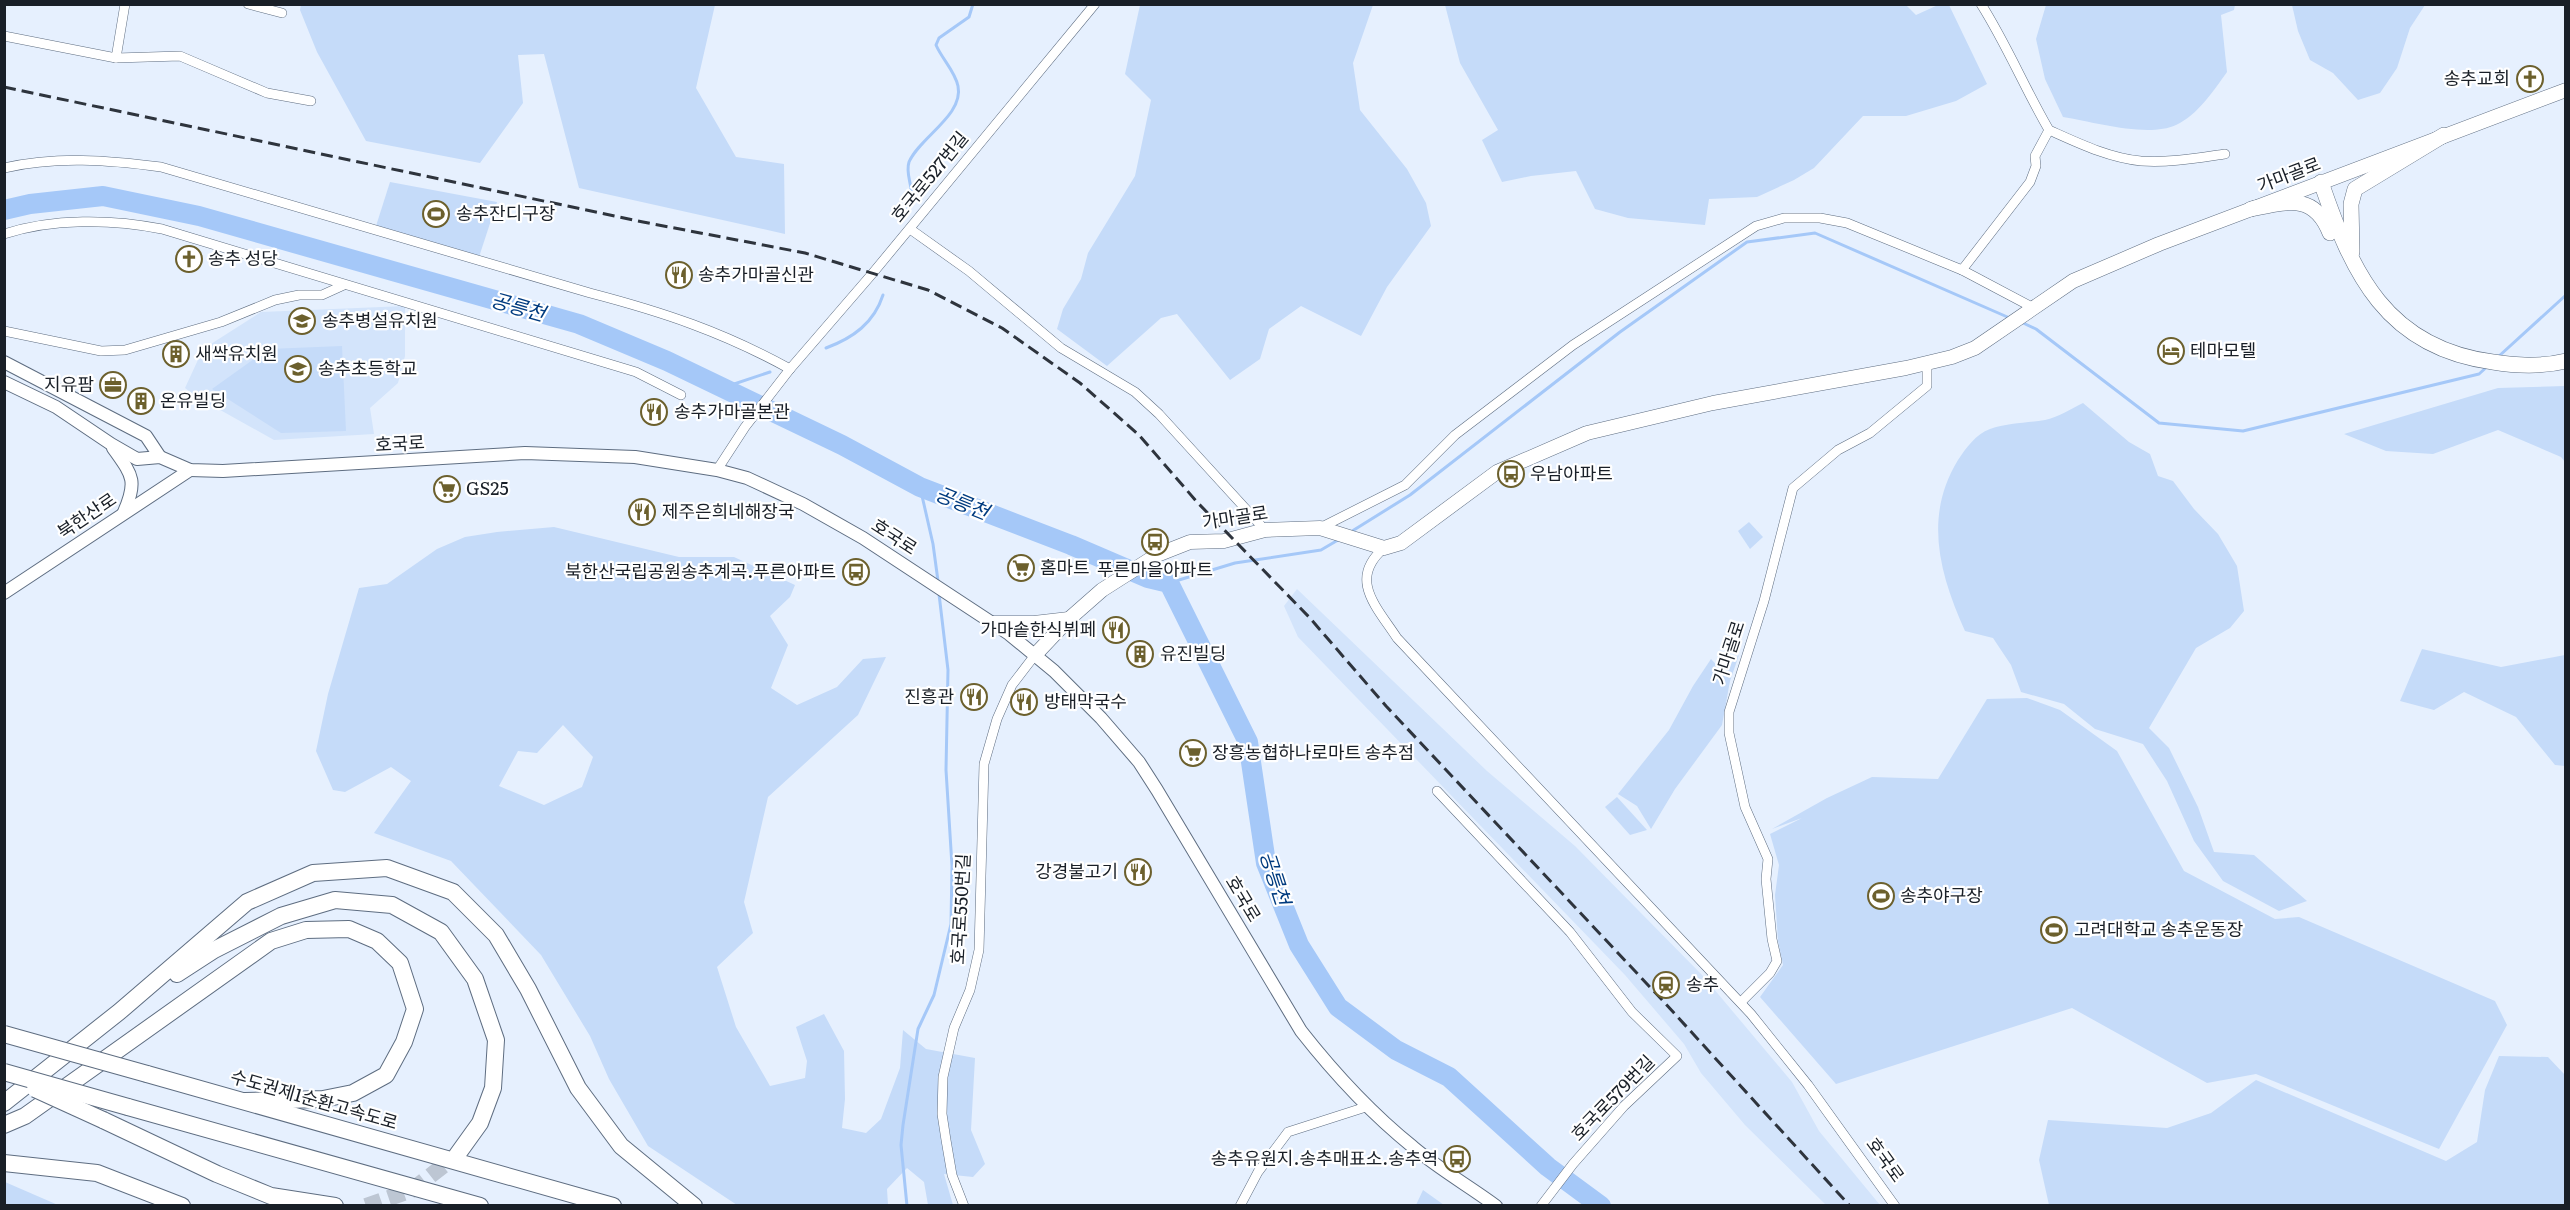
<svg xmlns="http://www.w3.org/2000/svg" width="2570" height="1210" font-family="Literata,'Noto Sans KR',serif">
	<rect width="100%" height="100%" fill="#e6f0fe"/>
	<g fill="#d3e4fb">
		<path d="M405 306V356L398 383 370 408 374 434 274 440 197 397 185 388 203 349 261 312Z"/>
		<path d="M1297 589 1487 771 1575 846 1703 976 1792 1082 1819 1131 1880 1205H1826L1745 1125 1701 1073 1684 1044 1625 975 1298 637 1284 606Z"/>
	</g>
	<g fill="#c5dbf9" fill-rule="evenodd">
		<path d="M301 4 715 5 696 88 736 157 784 164 785 234 579 188 544 54 518 55 523 103 480 163 366 141 317 52 300 10Z"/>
		<path d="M1229 4 1373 5 1353 63 1360 110 1407 169 1426 203 1431 226 1387 287 1361 336 1301 306 1269 329 1260 359 1230 380 1177 314 1161 318 1107 366 1057 329 1063 309 1081 279 1088 253 1135 176 1151 100 1125 74 1140 5Z"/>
		<path d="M1906 5 1916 15 1938 5H1949L1987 84 1956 101 1906 116H1863L1814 168 1794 180 1757 197 1709 199 1705 225 1628 218 1595 209 1576 171 1531 176 1502 182 1482 140 1498 130 1460 63 1445 5Z"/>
		<path d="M2046 5H2235L2234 10 2221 15 2227 72C2214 90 2198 115 2176 125 2148 138 2094 122 2063 117L2045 79 2036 39Z"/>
		<path d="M2292 5V4L2425 5 2410 28 2397 68 2380 93 2358 100 2333 73 2310 60 2298 31Z"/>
		<path d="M390 182 497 202 479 257 376 226Z"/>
		<path d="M342 346 346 431 281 433 212 389 268 349Z"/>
		<path d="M2565 386V462L2561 457 2498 430 2433 454 2386 451 2344 434 2498 388Z"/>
		<path d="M2083 403 2129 442 2150 454 2158 476 2173 481 2194 509 2218 534 2237 566 2244 611 2230 628 2196 648 2149 728 2169 748 2198 807 2214 852 2254 855 2307 901 2279 911 2223 881 2194 841 2167 781 2143 744 2095 729 2064 704 2021 692 2011 665 1993 638 1965 631C1940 575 1923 517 1958 460 1966 448 1976 434 1990 429 2007 423 2027 423 2045 420 2058 417 2071 409 2083 403Z"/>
		<path d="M1749 522 1763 537 1750 549 1738 531Z"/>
		<path d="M554 527 679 557H734L795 585 790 597 770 616 788 645 771 688 797 705 837 687 863 659 886 657 858 715 768 797 744 902 753 933 717 967 736 1027 770 1086 805 1078 807 1061 796 1027 824 1014 844 1051 845 1099 842 1128 866 1133 881 1119 900 1068 903 1030 926 1049 975 1058 971 1130 985 1164 973 1177 944 1174 953 1205H928L924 1182 907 1168 887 1189 888 1205H737L648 1146 609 1079 590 1036 541 955 451 861 374 833 411 781 391 767 345 792 333 790 316 751 328 694 359 588 387 584 437 549 465 537 497 532ZM563 725 593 757 582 787 544 805 499 786 518 751 537 753Z"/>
		<path d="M2422 649 2501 667 2565 655V766L2555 765 2516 717 2464 692 2434 710 2400 701Z"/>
		<path d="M1739 655 1730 681 1722 725 1675 789 1651 829 1637 806 1618 794 1669 730 1693 686 1711 659 1722 671Z"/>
		<path d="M2027 698 2060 710 2117 751 2184 871 2275 919 2299 917 2495 1001 2507 1025 2439 1149 2256 1074 2207 1083 2072 1008 1836 1084 1760 997 1783 965 1778 941 1775 895 1779 865 1770 834 1802 818 1772 829 1827 798 1872 777 1938 779 1987 699Z"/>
		<path d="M1617 797 1647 830 1630 835 1605 807Z"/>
		<path d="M2499 1056 2548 1057 2565 1075V1205H2049L2039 1160 2048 1120 2167 1128 2211 1113 2256 1080 2446 1161 2477 1142 2485 1090Z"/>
		<path d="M5 1182 58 1205H5Z"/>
		<path d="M1423 1190 1444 1205H1416Z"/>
	</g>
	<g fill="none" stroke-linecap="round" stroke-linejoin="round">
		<g stroke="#a5c8f8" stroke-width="3">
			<path d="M907 207C908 202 911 196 911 189 910 180 906 171 909 162 920 137 964 115 958 86 955 71 942 59 936 45L939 38 969 17 973 4"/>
			<path d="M2021 322 2036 329 2159 423 2243 431 2479 374 2489 365"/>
			<path d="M826 348C853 338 874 323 883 295"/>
			<path d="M2498 357 2566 295"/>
			<path d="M722 388 770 372"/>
			<path d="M920 487 933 544 938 581"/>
			<path d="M1349 533 1410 495 1620 332 1747 242 1815 233 2012 319"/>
			<path d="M1169 583 1235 563 1321 550 1338 540"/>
			<path d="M907 1206 901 1145 903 1125 918 1029 934 995 951 924 952 866 946 770 948 670 939 594"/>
		</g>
		<path stroke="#a5c8f8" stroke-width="20" d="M4 210 30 204 103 196 199 216 579 324 667 361 842 445 920 487 1071 545 1148 578 1169 583 1248 742 1266 863 1299 945 1338 1007 1396 1050 1449 1077 1548 1167 1601 1206"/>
		<path stroke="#bdc6d3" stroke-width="16" stroke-dasharray="16 8" stroke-linecap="butt" d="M366 1206 412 1190 457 1155"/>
		<defs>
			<g id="minor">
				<path d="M248 4 282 13"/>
				<path d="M1981 4C2007 45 2025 89 2049 130"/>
				<path d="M4 36 116 58 125 4"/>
				<path d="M116 58 180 56 267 93 311 101"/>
				<path d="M4 168C57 156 108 160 161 167L590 293C663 312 723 332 790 369"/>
				<path d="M910 229 969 271 1061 348 1135 392 1159 414 1265 530"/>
				<path d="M4 234C53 218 112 219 162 229L636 372 681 395"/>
				<path d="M1962 270 2030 182 2036 166 2035 156 2049 130C2078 143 2109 158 2141 161 2169 163 2197 158 2225 154"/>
				<path d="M4 331 101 351 125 350 221 322 275 300 299 295H322L344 285"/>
				<path d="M717 470 745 427 790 369 872 274 1095 4"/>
				<path d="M1320 528 1405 485 1455 435 1573 345 1756 226 1784 218H1820L1847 223 1962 270 2032 307"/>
				<path d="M1384 548C1348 579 1376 606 1397 638L1751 1014 1808 1085 1895 1206"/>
				<path d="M1437 791 1570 932 1632 1012 1677 1056 1624 1106 1573 1164 1541 1206"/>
				<path d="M1741 1002 1770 973 1777 961 1772 939 1766 879 1768 859 1745 807 1729 733V712L1764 601 1793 488 1838 450 1870 433 1927 386V363"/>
				<path d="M964 1206 952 1175 946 1140 942 1114 943 1077 954 1028 970 990 979 950 984 764 997 719 1012 685 1035 655"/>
				<path d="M1240 1206 1258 1172 1288 1132 1369 1106"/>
			</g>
			<g id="tertiary">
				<path d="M4 362 146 436 160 457"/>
				<path d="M4 382 56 407 111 444 137 459 160 457 190 470 223 471 525 453 635 457 717 470 747 478 803 504 863 538 1009 634 1054 671 1101 718 1139 762 1157 790 1301 1031C1334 1073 1372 1114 1413 1147 1439 1169 1469 1186 1496 1206"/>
				<path d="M113 448C132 475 138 480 124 512"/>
				<path d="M4 593 190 470"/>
			</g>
			<g id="secondary">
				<path d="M993 623H1034L1069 619"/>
				<path d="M1035 655 1069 619 1102 590 1157 555 1190 542 1224 541 1265 530 1320 528 1384 548 1401 543 1497 472 1587 433 1713 403 1906 368 1952 357 1975 348 2073 281 2159 244 2566 90"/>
			</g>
			<g id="trunk">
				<path d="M2321 182C2352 273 2386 348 2493 362 2517 366 2541 367 2566 361"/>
				<path d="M2251 209C2286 202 2314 192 2330 233"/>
				<path d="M2352 252 2351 204 2355 189 2444 135"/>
			</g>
			<g id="motorway">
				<path d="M177 974 214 950 281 916 335 900 392 905 441 932 475 979 496 1040 493 1088 480 1123 457 1155"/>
				<path d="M147 1074 613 1206"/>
				<path d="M4 1103 119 1012 247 902 313 873 387 868 453 892 496 935 528 989 578 1088 621 1146 694 1206"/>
				<path d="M128 1107 480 1206"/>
				<path d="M103 1120 217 1174 271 1196 335 1206"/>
				<path d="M4 1125 25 1116 271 941 306 930 349 929 377 941 400 963 415 1009 404 1042 386 1075 353 1093 323 1099 245 1101"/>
				<path d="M4 1163 97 1173 182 1206"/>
			</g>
		</defs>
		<use href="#minor" stroke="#5e6d81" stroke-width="10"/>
		<use href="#tertiary" stroke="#5e6d81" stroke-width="14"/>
		<use href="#secondary" stroke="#5e6d81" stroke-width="15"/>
		<use href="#trunk" stroke="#5e6d81" stroke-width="16"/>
		<use href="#motorway" stroke="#5e6d81" stroke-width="18"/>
		<use href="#minor" stroke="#fff" stroke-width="9"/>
		<use href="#tertiary" stroke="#fff" stroke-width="12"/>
		<use href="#secondary" stroke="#fff" stroke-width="14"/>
		<use href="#trunk" stroke="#fff" stroke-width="15"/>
		<use href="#motorway" stroke="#fff" stroke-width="16"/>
		<path stroke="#2e343d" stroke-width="3" stroke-dasharray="12 6" stroke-linecap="butt" d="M4 87 643 222 805 253 928 290 1002 328 1080 383 1139 435 1197 502 1309 617 1386 706 1664 1002 1850 1206"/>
		<defs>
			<g id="motorway-bridge">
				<path d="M4 1034 147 1074"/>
				<path d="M4 1072 128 1107"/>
				<path d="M35 1089 103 1120"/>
			</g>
		</defs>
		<use href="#motorway-bridge" stroke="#5e6d81" stroke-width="18" stroke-linecap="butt"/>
		<use href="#motorway-bridge" stroke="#fff" stroke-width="16"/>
	</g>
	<defs>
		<symbol id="church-ring" viewBox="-11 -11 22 22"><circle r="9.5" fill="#fff" stroke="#6c602d" stroke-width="1.5"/><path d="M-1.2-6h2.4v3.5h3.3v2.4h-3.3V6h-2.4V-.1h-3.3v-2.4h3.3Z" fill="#6c602d"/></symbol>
		<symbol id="stadium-ring" viewBox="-11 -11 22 22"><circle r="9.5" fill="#fff" stroke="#6c602d" stroke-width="1.5"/><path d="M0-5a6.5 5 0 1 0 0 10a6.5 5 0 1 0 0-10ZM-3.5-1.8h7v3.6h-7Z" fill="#6c602d"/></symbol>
		<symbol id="restaurant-ring" viewBox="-11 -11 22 22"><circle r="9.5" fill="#fff" stroke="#6c602d" stroke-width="1.5"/><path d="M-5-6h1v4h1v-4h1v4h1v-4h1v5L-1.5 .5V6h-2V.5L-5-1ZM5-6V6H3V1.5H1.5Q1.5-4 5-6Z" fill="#6c602d"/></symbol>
		<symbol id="school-ring" viewBox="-11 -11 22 22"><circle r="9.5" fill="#fff" stroke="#6c602d" stroke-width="1.5"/><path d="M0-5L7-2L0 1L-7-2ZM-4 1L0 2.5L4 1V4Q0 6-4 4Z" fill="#6c602d"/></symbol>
		<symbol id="hotel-ring" viewBox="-11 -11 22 22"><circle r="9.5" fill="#fff" stroke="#6c602d" stroke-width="1.5"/><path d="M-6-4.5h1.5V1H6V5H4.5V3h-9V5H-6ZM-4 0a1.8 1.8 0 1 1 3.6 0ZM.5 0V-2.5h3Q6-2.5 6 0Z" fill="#6c602d"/></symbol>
		<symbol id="building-ring" viewBox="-11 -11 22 22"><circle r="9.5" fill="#fff" stroke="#6c602d" stroke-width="1.5"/><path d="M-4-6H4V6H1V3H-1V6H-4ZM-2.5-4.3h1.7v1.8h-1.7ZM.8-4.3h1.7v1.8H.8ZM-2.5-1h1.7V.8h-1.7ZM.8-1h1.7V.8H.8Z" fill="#6c602d"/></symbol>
		<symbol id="office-ring" viewBox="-11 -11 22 22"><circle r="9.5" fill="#fff" stroke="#6c602d" stroke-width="1.5"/><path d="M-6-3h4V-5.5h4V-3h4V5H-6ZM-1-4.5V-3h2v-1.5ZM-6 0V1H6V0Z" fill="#6c602d"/></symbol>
		<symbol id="bus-ring" viewBox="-11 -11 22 22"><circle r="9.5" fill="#fff" stroke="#6c602d" stroke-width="1.5"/><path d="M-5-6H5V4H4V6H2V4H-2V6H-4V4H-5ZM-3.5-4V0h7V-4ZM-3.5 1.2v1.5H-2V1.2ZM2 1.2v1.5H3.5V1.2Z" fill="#6c602d"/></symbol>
		<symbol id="supermarket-ring" viewBox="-11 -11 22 22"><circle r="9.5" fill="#fff" stroke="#6c602d" stroke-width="1.5"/><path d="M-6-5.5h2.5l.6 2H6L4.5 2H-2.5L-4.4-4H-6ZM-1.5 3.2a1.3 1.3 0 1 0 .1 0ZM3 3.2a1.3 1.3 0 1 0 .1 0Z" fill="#6c602d"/></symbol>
		<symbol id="station-ring" viewBox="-11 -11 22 22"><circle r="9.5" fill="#fff" stroke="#6c602d" stroke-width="1.5"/><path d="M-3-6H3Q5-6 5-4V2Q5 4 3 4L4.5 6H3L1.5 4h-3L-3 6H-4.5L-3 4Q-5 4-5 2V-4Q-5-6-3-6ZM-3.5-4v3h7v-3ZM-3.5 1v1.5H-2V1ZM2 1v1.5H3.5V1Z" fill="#6c602d"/></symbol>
	</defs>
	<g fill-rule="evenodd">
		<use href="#church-ring" x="2515" y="64" width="30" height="30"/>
		<use href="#stadium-ring" x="421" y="199" width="30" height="30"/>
		<use href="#church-ring" x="174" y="244" width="30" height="30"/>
		<use href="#restaurant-ring" x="664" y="260" width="30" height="30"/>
		<use href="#school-ring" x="287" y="306" width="30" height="30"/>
		<use href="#hotel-ring" x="2156" y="336" width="30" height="30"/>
		<use href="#building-ring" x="161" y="339" width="30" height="30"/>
		<use href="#school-ring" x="283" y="354" width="30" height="30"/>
		<use href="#office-ring" x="98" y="370" width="30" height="30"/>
		<use href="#building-ring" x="126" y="386" width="30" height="30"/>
		<use href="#restaurant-ring" x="639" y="397" width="30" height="30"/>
		<use href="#bus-ring" x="1496" y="459" width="30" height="30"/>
		<use href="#supermarket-ring" x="432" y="474" width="30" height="30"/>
		<use href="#restaurant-ring" x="627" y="497" width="30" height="30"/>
		<use href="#bus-ring" x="1140" y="527" width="30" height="30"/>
		<use href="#supermarket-ring" x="1006" y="553" width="30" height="30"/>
		<use href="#bus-ring" x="841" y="557" width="30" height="30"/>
		<use href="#restaurant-ring" x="1101" y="615" width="30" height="30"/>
		<use href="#building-ring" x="1125" y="639" width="30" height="30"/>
		<use href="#restaurant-ring" x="959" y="682" width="30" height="30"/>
		<use href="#restaurant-ring" x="1009" y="687" width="30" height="30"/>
		<use href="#supermarket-ring" x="1178" y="738" width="30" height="30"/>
		<use href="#restaurant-ring" x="1123" y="857" width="30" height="30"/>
		<use href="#stadium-ring" x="1866" y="881" width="30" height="30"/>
		<use href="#stadium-ring" x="2039" y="915" width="30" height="30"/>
		<use href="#station-ring" x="1651" y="970" width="30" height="30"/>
		<use href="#bus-ring" x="1442" y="1144" width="30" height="30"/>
	</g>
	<g text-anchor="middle" stroke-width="4.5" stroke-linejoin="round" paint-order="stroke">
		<g font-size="18" fill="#191f27" stroke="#fff" text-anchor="start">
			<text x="2510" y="85" text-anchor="end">송추교회</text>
			<text x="456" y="220">송추잔디구장</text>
			<text x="208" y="265">송추 성당</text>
			<text x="698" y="281">송추가마골신관</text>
			<text x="322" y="327">송추병설유치원</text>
			<text x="2190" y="357">테마모텔</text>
			<text x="195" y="360">새싹유치원</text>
			<text x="318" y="375">송추초등학교</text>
			<text x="94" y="391" text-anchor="end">지유팜</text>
			<text x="160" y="407">온유빌딩</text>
			<text x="674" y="418">송추가마골본관</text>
			<text x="1530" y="480">우남아파트</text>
			<text x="466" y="495">GS25</text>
			<text x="662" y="518">제주은희네해장국</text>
			<text x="1040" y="574">홈마트</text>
			<text x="1155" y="576" text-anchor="middle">푸른마을아파트</text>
			<text x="836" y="578" text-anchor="end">북한산국립공원송추계곡.푸른아파트</text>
			<text x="1096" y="636" text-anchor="end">가마솥한식뷔페</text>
			<text x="1160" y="660">유진빌딩</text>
			<text x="954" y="703" text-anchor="end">진흥관</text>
			<text x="1044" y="708">방태막국수</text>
			<text x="1212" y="759">장흥농협하나로마트 송추점</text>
			<text x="1118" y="878" text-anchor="end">강경불고기</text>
			<text x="1900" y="902">송추야구장</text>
			<text x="2074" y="936">고려대학교 송추운동장</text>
			<text x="1686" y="991">송추</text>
			<text x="1438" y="1165" text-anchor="end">송추유원지.송추매표소.송추역</text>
		</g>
		<g font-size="18" fill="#191f27" stroke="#fff">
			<text transform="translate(2289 175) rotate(-21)" y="6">가마골로</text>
			<text transform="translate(930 177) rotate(-51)" y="6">호국로527번길</text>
			<text transform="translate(400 444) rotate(-3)" y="6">호국로</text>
			<text transform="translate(87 516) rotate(-34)" y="6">북한산로</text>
			<text transform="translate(1235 518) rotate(-9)" y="6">가마골로</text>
			<text transform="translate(894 537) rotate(33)" y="6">호국로</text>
			<text transform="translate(1729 653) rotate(-72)" y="6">가마골로</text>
			<text transform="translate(1243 899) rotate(59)" y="6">호국로</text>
			<text transform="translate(961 909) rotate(-87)" y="6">호국로550번길</text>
			<text transform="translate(1613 1098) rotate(-46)" y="6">호국로579번길</text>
			<text transform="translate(314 1100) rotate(16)" y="6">수도권제1순환고속도로</text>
			<text transform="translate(1885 1160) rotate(54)" y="6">호국로</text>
		</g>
		<g font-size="20" font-style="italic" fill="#003b7f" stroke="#fff">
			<text transform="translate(518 307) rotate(16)" y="7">공릉천</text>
			<text transform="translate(962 503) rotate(22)" y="7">공릉천</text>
			<text transform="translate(1275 878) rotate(72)" y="7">공릉천</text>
		</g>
	</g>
	<rect width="2570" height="1210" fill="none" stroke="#191f27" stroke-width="12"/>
</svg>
